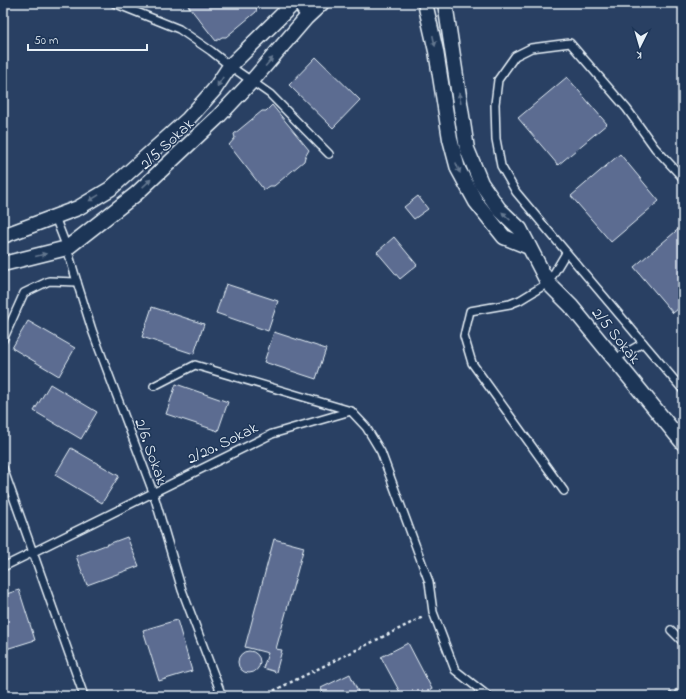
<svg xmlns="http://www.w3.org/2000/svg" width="686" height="699" font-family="'Indie Flower',sans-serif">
	<rect width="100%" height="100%" fill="#294063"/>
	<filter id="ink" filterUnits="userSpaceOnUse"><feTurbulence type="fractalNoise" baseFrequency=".025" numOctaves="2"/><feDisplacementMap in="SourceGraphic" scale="8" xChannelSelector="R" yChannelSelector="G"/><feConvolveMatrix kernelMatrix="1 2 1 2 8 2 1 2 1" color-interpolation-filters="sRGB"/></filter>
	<g filter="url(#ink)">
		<g fill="#5b6c91" stroke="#e8f1f8">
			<path d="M186 3H260L257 7 256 12 226 37H222L216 41Z"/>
			<path d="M316 57 360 100 333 128 289 85Z"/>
			<path d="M567 77 607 124 558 165 518 118Z"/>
			<path d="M272 105 309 150 305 157 304 161 274 186H270L264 190 229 145 235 138 234 134 262 111H266Z"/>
			<path d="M620 154 659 201 611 242 571 196Z"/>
			<path d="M418 196 428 209 414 219 404 207Z"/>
			<path d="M682 226 683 305 673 313 634 267Z"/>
			<path d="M394 237 417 265 400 279 377 252Z"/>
			<path d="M226 284 278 301 268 331 216 313Z"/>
			<path d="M152 307 204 324 194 354 142 337Z"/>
			<path d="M28 321 75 348 59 376 12 348Z"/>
			<path d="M274 332 326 349 316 379 264 362Z"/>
			<path d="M50 384 97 412 81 439 34 411Z"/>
			<path d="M176 384 228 402 218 431 166 414Z"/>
			<path d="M71 448 119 476 102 503 55 475Z"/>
			<path d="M127 537 139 566 87 585 76 556Z"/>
			<path d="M274 539 304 547 276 649 282 650 276 672 263 668 268 653 245 647Z"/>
			<path d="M19 590 35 640 3 650V595Z"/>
			<path d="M177 620 192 671 159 681 143 630Z"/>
			<path d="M408 643 432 689 420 696H402L381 657Z"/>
			<circle cx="249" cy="662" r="11"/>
			<path d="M350 674 360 696H324L321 688Z"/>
		</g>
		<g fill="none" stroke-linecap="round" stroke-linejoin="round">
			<defs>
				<g id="lane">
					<path d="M114 3 179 29 211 51 230 66 270 94 329 154"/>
					<path d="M295 3 306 18"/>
					<path d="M683 178 655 148 627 109 570 43 531 48 515 56 498 80 495 104 496 139 501 166 516 192 546 228 683 390"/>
					<path d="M55 217 67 248 77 282 92 330 153 492 182 590 222 696"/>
					<path d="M3 340 24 293 49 281 77 282"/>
					<path d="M615 359 643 343"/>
					<path d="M154 386 195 365 351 411 366 427 381 452 429 582 433 612 455 670 488 696"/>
					<path d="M3 468 84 696"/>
					<path d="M564 491 472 363 464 336 470 311 510 304 520 300 548 283 566 253"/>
					<path d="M3 567 272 434 351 411"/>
					<path d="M671 630 683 642"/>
				</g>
				<g id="street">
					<path d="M425 3 436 51 450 139 458 169 476 202 504 237 529 247"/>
					<path d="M445 3 467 149 481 183 499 209 520 229 548 283 571 306 683 443"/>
					<path d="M3 236 78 208 110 189 188 119 214 90 230 66 294 3"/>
					<path d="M3 264 67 248 136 194 219 116 252 81 306 18 322 3"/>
				</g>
			</defs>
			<use href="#lane" stroke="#e8f1f8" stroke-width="10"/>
			<use href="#street" stroke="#e8f1f8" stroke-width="17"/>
			<g stroke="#e8f1f8" stroke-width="2.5" stroke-dasharray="3 3" stroke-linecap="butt">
				<path d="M263 696 423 617"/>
				<path d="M664 696 683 687"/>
			</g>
			<use href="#lane" stroke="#1d3557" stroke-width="7"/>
			<use href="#street" stroke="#1d3557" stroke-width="14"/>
		</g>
		<defs><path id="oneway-solid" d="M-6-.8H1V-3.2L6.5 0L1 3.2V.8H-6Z"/></defs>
		<g fill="#64778f">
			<use href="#oneway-solid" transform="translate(434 41) rotate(78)"/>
			<use href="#oneway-solid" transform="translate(269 62) rotate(-50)"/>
			<use href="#oneway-solid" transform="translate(220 82) rotate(122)"/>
			<use href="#oneway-solid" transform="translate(460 98) rotate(-98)"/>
			<use href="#oneway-solid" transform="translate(458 168) rotate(68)"/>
			<use href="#oneway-solid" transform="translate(147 183) rotate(-43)"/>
			<use href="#oneway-solid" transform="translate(94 198) rotate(149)"/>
			<use href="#oneway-solid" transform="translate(506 216) rotate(-137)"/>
			<use href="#oneway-solid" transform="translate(41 255) rotate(-14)"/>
		</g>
	</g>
	<g text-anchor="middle" stroke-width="3" stroke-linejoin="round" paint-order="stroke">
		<g font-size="16" fill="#e8f1f8" stroke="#1d3557">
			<text transform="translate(166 143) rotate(-43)" y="6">2/5 Sokak</text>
			<text transform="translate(617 335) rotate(51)" y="6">2/5 Sokak</text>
			<text transform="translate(222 442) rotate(-26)" y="6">2/20. Sokak</text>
			<text transform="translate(152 451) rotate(70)" y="6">2/6. Sokak</text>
		</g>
	</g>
	<rect width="686" height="699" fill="none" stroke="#1d3557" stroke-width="16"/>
	<rect x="8" y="8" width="670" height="683" fill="none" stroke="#e8f1f8" stroke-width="1.5" filter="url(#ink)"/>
	<g transform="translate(640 46) rotate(185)" stroke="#1d3557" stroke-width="3" paint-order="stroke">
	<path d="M0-3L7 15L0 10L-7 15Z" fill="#e8f1f8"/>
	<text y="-6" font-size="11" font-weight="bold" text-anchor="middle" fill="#e8f1f8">K</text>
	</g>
	<path d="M28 44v6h119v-6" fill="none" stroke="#e8f1f8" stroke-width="2"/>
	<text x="34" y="44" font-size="12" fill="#e8f1f8" stroke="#1d3557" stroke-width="3" paint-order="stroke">50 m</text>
</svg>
